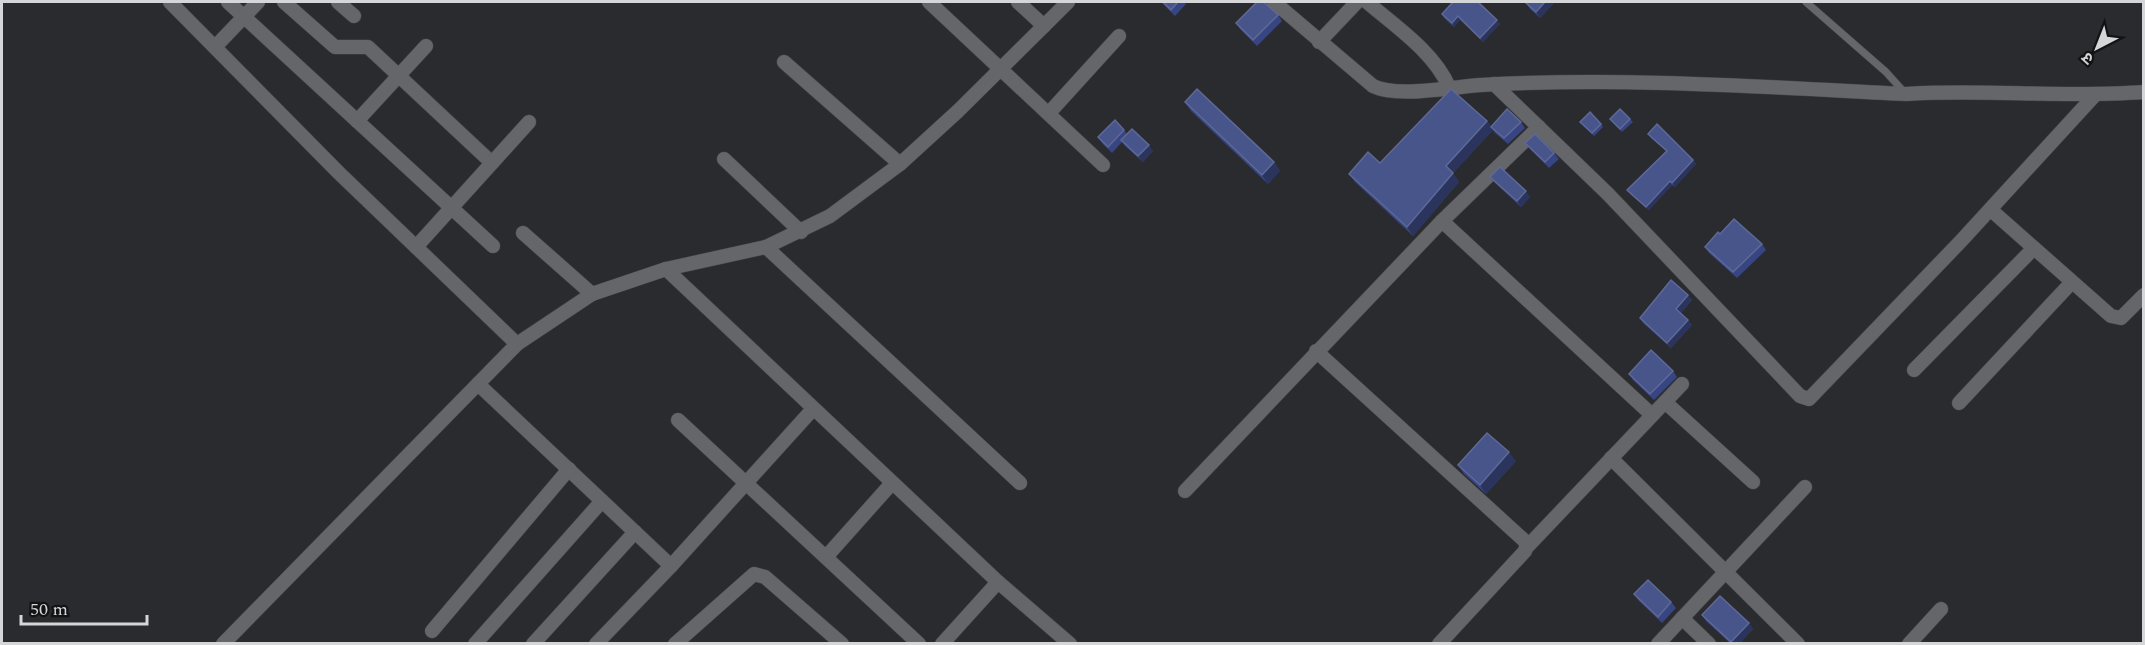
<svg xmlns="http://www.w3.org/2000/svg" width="2145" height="645" font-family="Spectral,'Noto Sans Devanagari',serif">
	<rect width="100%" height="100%" fill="#2a2b2e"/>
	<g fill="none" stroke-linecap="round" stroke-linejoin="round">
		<defs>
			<path id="service" d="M1806 2 1886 72 1904 92"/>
			<g id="minor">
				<path d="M170 2 339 173 517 344"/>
				<path d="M228 2 493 246"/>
				<path d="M284 2 335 47H368L492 163"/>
				<path d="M338 2 354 16"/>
				<path d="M929 2 1103 165"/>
				<path d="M1018 2 1044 26"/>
				<path d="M1274 2 1373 86C1397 98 1452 87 1481 85 1622 77 1765 87 1906 94 1985 89 2064 98 2144 92"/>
				<path d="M1367 2C1395 26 1434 52 1449 87"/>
				<path d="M1319 42 1357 2"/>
				<path d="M215 47 258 2"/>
				<path d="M784 62 900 164"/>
				<path d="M1494 84 1608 194 1800 396 1809 399 1961 241 2095 95"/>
				<path d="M1049 113 1119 36"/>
				<path d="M357 121 426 46"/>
				<path d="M724 159 801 232"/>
				<path d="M1991 210 2111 316 2121 318 2144 295"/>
				<path d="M1442 221 1652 415"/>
				<path d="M523 233 592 294"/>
				<path d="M416 247 529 122"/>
				<path d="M766 247 1020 483"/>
				<path d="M666 269 998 582 1070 644"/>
				<path d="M1316 351 1527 543 1525 551 1439 644"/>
				<path d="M1914 370 2034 248"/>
				<path d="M478 384 671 566"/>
				<path d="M1665 402 1753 482"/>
				<path d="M1959 403 2072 282"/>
				<path d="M678 420 919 644"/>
				<path d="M1611 458 1798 644"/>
				<path d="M1185 491 1442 221 1539 127"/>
				<path d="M1527 547 1682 384"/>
				<path d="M826 557 892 483"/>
				<path d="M1682 618 1709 644"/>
				<path d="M432 631 569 469"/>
				<path d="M223 644 517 344 592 294 666 269 766 247 830 216 900 164 958 111 1068 2"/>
				<path d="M475 644 602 501"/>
				<path d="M533 644 635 532"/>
				<path d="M596 644 671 566 813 409"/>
				<path d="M675 644 754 574 765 577 842 644"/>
				<path d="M942 644 998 582"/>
				<path d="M1658 644 1805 487"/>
				<path d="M1909 644 1941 609"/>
			</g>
		</defs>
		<use href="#service" stroke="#454648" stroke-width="8"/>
		<use href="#minor" stroke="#454648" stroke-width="15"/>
		<use href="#service" stroke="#656669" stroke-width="7"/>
		<use href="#minor" stroke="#656669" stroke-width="14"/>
	</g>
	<g fill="#374582">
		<path d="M1161 2H1184L1186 4 1175 16Z"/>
		<path d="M1479 2 1500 24 1483 42 1460 20 1454 27 1444 18 1442 14Z"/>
		<path d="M1527 2H1555L1540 18 1530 9 1526 3Z"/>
		<path d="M1278 15 1282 21 1257 46 1240 29 1236 23Z"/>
		<path d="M1185 102 1274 162 1280 171 1268 184 1191 111Z"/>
		<path d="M1610 119H1630L1633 122 1622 132Z"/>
		<path d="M1487 121 1493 130 1453 173 1459 182 1413 236 1355 182 1349 174 1380 163Z"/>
		<path d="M1521 122 1525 128 1508 144 1495 133 1491 127Z"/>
		<path d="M1580 122 1601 124 1603 127 1594 136Z"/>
		<path d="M1124 130 1127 134 1153 151 1143 162 1125 146 1122 142 1112 153 1102 143 1098 137Z"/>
		<path d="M1648 134 1693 160 1696 164 1675 187 1672 185 1649 210 1630 194 1627 190 1666 151 1651 138Z"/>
		<path d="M1525 143 1554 153 1559 159 1549 168 1530 149Z"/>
		<path d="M1490 177 1530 197 1521 207 1495 183Z"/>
		<path d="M1762 244 1766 250 1737 278 1709 253 1705 247Z"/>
		<path d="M1688 295 1692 300 1681 313 1688 320 1692 325 1671 348 1643 323 1640 318Z"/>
		<path d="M1673 371 1677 377 1654 400 1633 380 1629 374Z"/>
		<path d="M1516 461 1486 494 1464 474 1458 465Z"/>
		<path d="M1634 594 1671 602 1676 608 1662 623 1638 600Z"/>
		<path d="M1702 615 1749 623 1753 629 1739 644H1731L1706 621Z"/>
	</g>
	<g fill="#2b345c">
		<path d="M1545 2H1555L1540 18 1536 12Z"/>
		<path d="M1458 16 1460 20 1454 27 1452 23Z"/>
		<path d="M1497 20 1500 24 1483 42 1480 38Z"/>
		<path d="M1487 121 1493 130 1453 173 1459 182 1413 236 1407 227 1446 166Z"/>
		<path d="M1149 145 1153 151 1143 162 1138 156Z"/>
		<path d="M1693 160 1696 164 1675 187 1672 183Z"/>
		<path d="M1274 162 1280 171 1268 184 1262 175Z"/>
		<path d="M1670 181 1672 185 1649 210 1646 207Z"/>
		<path d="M1526 191 1530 197 1521 207 1517 201Z"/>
		<path d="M1688 295 1692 300 1680 314 1676 309Z"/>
		<path d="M1688 320 1692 325 1671 348 1667 343Z"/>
		<path d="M1509 452 1516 461 1486 494 1480 485Z"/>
		<path d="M1749 623 1753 629 1739 644H1732L1731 642Z"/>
	</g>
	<g fill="#48558b" stroke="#5e6997" stroke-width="1.5">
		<path d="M1163 2H1178L1171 10Z"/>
		<path d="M1257 2H1264L1278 15 1253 40 1236 23Z"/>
		<path d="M1453 2H1478L1497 20 1480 38 1458 16 1452 23 1442 14Z"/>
		<path d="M1527 2H1545L1536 12 1526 3Z"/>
		<path d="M1197 89 1274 162 1262 175 1185 102Z"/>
		<path d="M1451 89 1487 121 1446 166 1453 173 1407 227 1349 174 1368 152 1380 163Z"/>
		<path d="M1507 109 1521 122 1504 138 1491 127Z"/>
		<path d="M1620 109 1630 119 1620 129 1610 119Z"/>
		<path d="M1590 112 1601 124 1592 133 1580 122Z"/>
		<path d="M1115 120 1124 130 1108 147 1098 137Z"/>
		<path d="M1657 124 1693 160 1672 183 1670 181 1646 207 1627 190 1667 151 1648 134Z"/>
		<path d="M1132 129 1149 145 1138 156 1121 140Z"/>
		<path d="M1535 134 1554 153 1545 162 1525 143Z"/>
		<path d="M1500 167 1526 191 1517 201 1490 177Z"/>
		<path d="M1734 219 1762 244 1733 272 1705 247 1718 232 1720 234Z"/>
		<path d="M1671 280 1688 295 1676 309 1688 320 1667 343 1640 318Z"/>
		<path d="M1651 350 1673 371 1650 394 1629 374Z"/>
		<path d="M1487 433 1509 452 1480 485 1458 465Z"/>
		<path d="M1648 580 1671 602 1658 617 1634 594Z"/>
		<path d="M1720 596 1749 623 1731 642 1702 615Z"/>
	</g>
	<rect width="2145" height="645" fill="none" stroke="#d5d6d8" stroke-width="6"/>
	<g transform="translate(2097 48) rotate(222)" stroke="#131315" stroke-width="4.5" paint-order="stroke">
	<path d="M0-4.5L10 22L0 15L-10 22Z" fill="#d5d6d8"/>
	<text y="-9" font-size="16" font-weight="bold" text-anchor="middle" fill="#d5d6d8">उ</text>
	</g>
	<path d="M21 615v9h126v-9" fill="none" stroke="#d5d6d8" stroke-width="3"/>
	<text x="30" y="615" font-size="18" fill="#d5d6d8" stroke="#131315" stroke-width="4.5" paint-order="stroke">50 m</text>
</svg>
